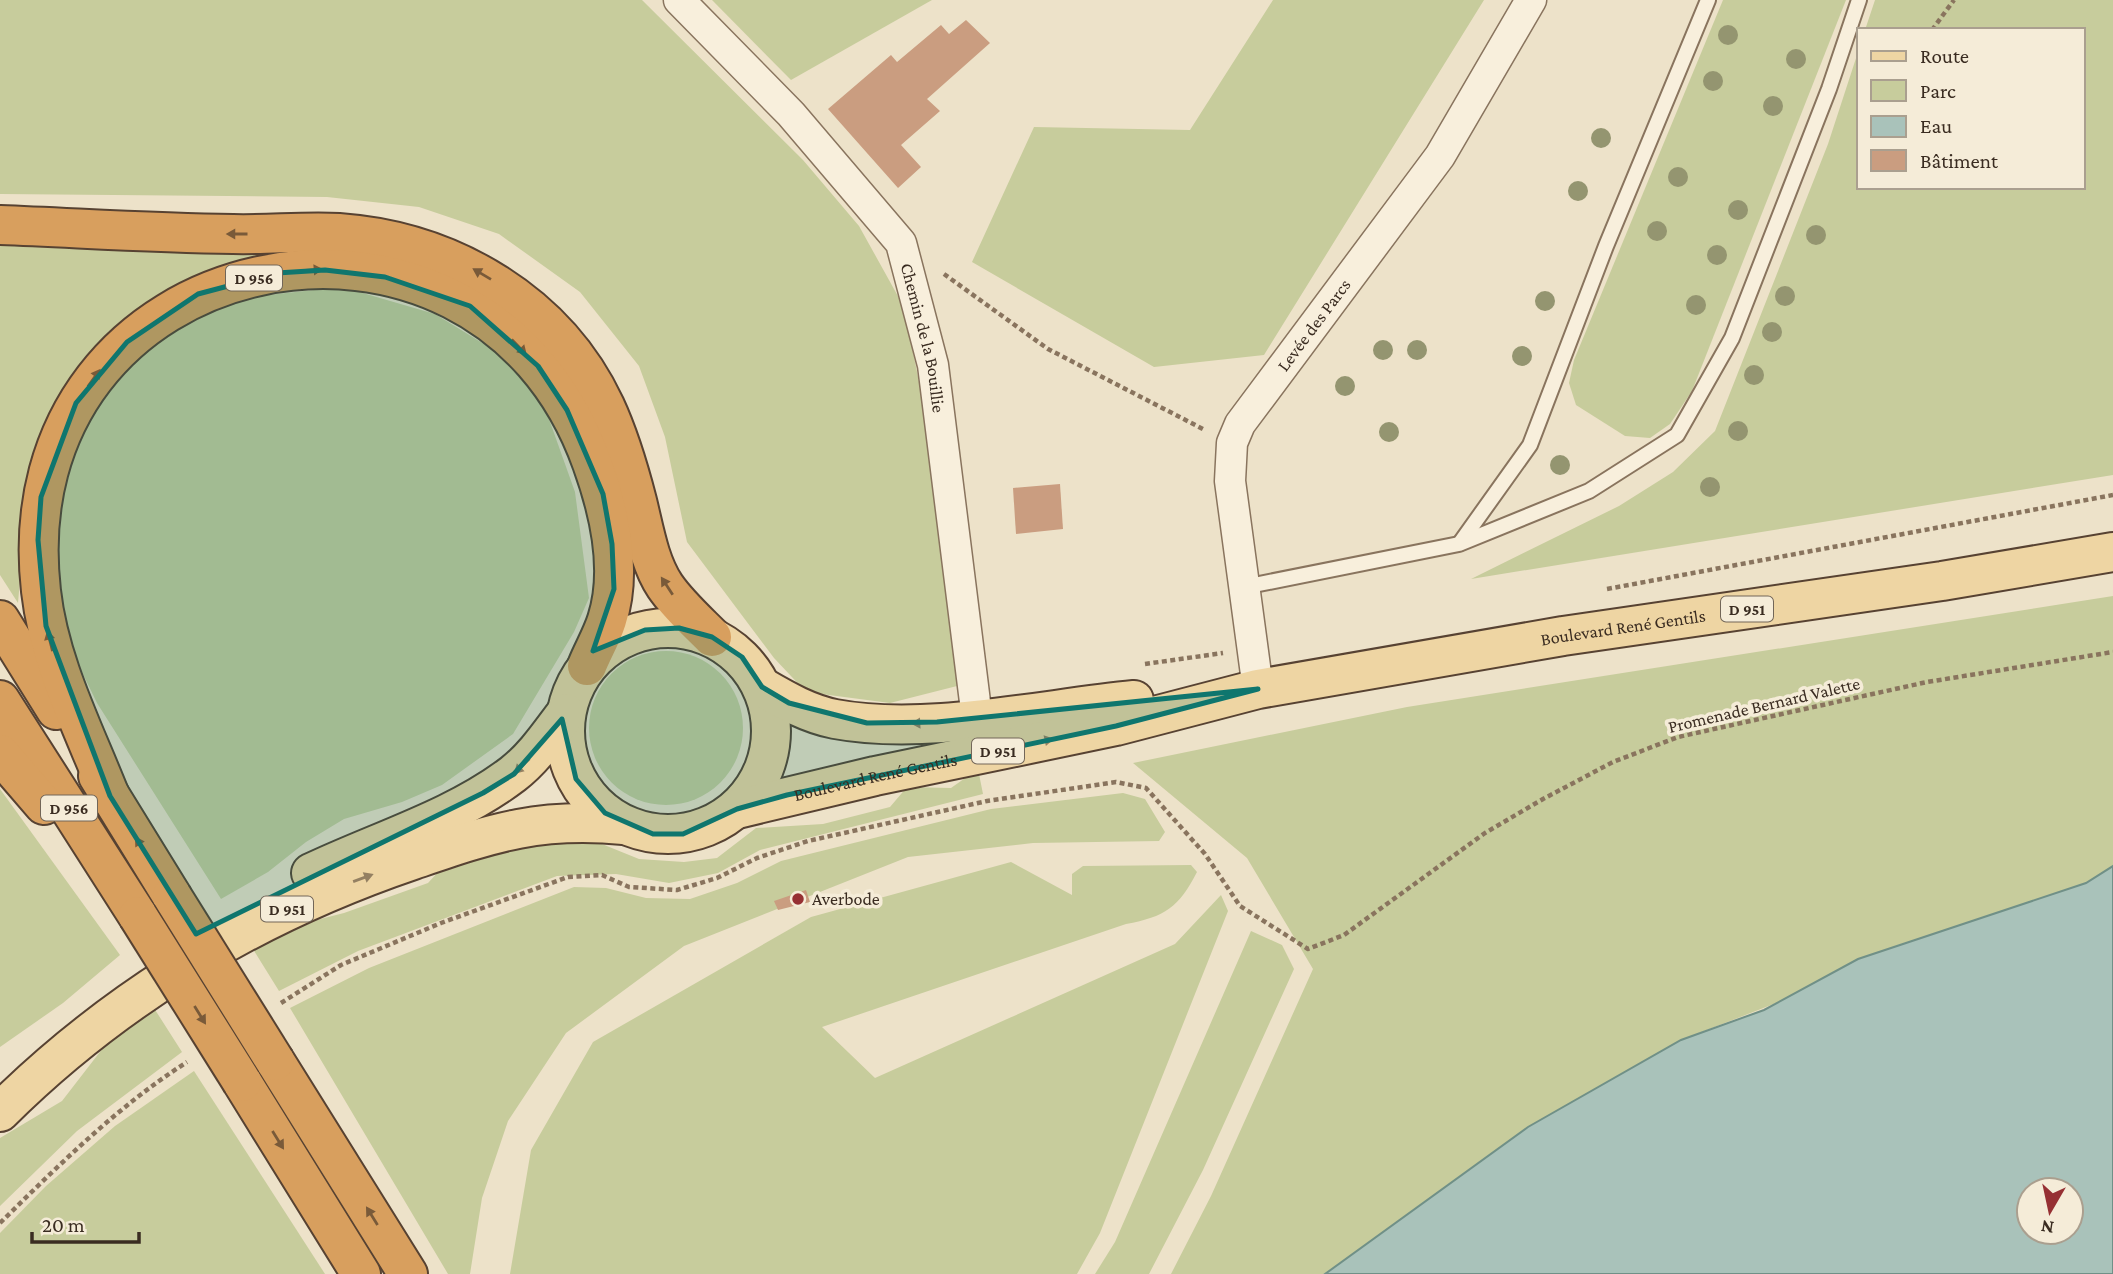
<svg xmlns="http://www.w3.org/2000/svg" width="2113" height="1274" font-family="'Crimson Pro',serif">
	<rect width="100%" height="100%" fill="#ede2c9"/>
	<g fill="#c7cc9c">
		<path d="M0 0H642L803 160 859 226 904 307 921 392 957 686 890 703 806 692 774 658 687 542 665 437 639 366 580 292 499 234 419 207 327 197 0 194Z"/>
		<path d="M712 0H932L791 80Z"/>
		<path d="M1273 0H1484L1264 355 1154 367 972 262 1034 127 1190 130Z"/>
		<path d="M1723 0H1846L1692 391 1670 424 1650 438 1625 436 1576 405 1569 383 1574 360Z"/>
		<path d="M1875 0H2113V475L1471 579 1619 506 1673 472 1715 431 1828 144 1859 49V187H2083V30H1865Z"/>
		<path d="M0 242 282 254 194 281 122 326 78 378 40 447 25 521 18 603 0 575Z"/>
		<path d="M342 287 435 314 497 352 544 405 575 492 589 598 574 632 513 734 442 785 402 802 344 819 306 842 268 872 221 899 97 703 62 631 56 567 60 475 94 407 138 353 196 315 258 296Z"/>
		<path d="M2113 596V866L2086 883 1681 1040 1453 1182 1325 1274H1171L1211 1196 1313 969 1247 858 1133 763 1407 707Z"/>
		<circle cx="666" cy="728" r="77"/>
		<path d="M978 769 983 794 760 850 718 873 669 883 616 874 557 876 358 951 279 991 251 946 281 929 344 913 428 883 440 870 548 838 597 842 639 859 684 862 717 858 756 828 823 824 890 807 907 787 951 788Z"/>
		<path d="M0 789 120 955 63 1003 0 1047Z"/>
		<path d="M1123 793 1145 799 1165 832 1159 841 1033 843 908 857 684 946 566 1033 508 1121 482 1198 470 1274H448L290 1008 369 968 574 887 606 888 646 898 690 899 737 883 781 861 991 809Z"/>
		<path d="M1011 862 1072 895V874L1083 866 1191 865 1197 872C1179 907 1165 917 1126 924L822 1027 875 1078 1175 944 1221 895 1228 911 1100 1233 1077 1274H510L531 1150 593 1042 811 917Z"/>
		<path d="M1251 931 1282 945 1294 969 1203 1170 1149 1274H1095L1115 1242Z"/>
		<path d="M152 1005 182 1052 77 1131 0 1206V1138L62 1101 120 1026Z"/>
		<path d="M194 1071 325 1274H0V1233L46 1186 115 1126Z"/>
	</g>
	<path fill="#a9c2ba" stroke="#709087" stroke-width="2" fill-rule="evenodd" d="M2113 866V1274H1325L1528 1127 1681 1040 1764 1010 1858 959 2086 883ZM2029 1190H2071V1232H2029Z"/>
	<g fill="#ca9d80">
		<path d="M966 20 990 43 927 99 940 111 901 145 921 167 898 188 828 109 891 55 897 62 941 25 949 34Z"/>
		<path d="M1060 484 1063 529 1016 534 1013 488Z"/>
		<path d="M806 890 810 902 778 910 774 901Z"/>
	</g>
	<g fill="none" stroke-linecap="round" stroke-linejoin="round">
		<defs>
			<g id="lane">
				<path d="M1460 543 1530 445 1606 246 1708 0"/>
				<path d="M1244 587 1459 544 1589 491 1677 435 1732 338 1829 89 1859 0"/>
			</g>
			<g id="street">
				<path id="s1" d="M679 0 791 114 901 243 933 365 977 718"/>
				<path id="s2" d="M1258 689 1230 481 1232 443 1240 424 1440 156 1531 0"/>
			</g>
			<g id="primary">
				<circle cx="668" cy="731" r="103"/>
				<path d="M762 687C786 701 809 714 835 719 926 736 1041 709 1134 700"/>
				<path id="s3" d="M737 809 875 776 1116 726 1258 689 1563 636 1942 581 2113 552"/>
				<path d="M311 873C378 841 454 819 513 774 534 758 550 734 566 713"/>
				<path d="M0 1112C117 996 257 913 413 860 493 833 537 817 624 825"/>
			</g>
			<g id="highway">
				<path d="M0 225C78 228 155 233 233 234 268 235 304 231 339 233 451 241 556 302 605 406 619 436 629 470 637 501 644 529 649 562 665 586 678 605 696 621 712 637"/>
				<path d="M0 620 56 710"/>
				<path d="M0 700 138 916"/>
				<path d="M0 754 44 805"/>
				<path d="M98 776 172 896"/>
				<path d="M110 796C84 730 49 663 41 591 1 241 478 144 592 463 609 510 623 570 607 620 602 636 593 651 587 666"/>
				<path d="M275 1061 408 1274"/>
				<path d="M242 1082 361 1274"/>
			</g>
		</defs>
		<use href="#lane" stroke="#89745e" stroke-width="18"/>
		<use href="#street" stroke="#89745e" stroke-width="33"/>
		<use href="#primary" stroke="#574232" stroke-width="42"/>
		<use href="#highway" stroke="#574232" stroke-width="42"/>
		<g stroke="#89745e" stroke-width="4.5" stroke-dasharray="5 3.5" stroke-linecap="butt">
			<path d="M1932 30 1954 0"/>
			<path d="M944 274 1048 349 1203 429"/>
			<path d="M1607 589 2113 495"/>
			<path d="M1145 664 1223 653"/>
			<path d="M281 1003 341 965 441 923 568 877 602 875 629 887 677 890 717 878 757 858 808 841 987 801 1116 782 1146 788 1205 854 1240 906 1308 949 1344 935 1485 833 1543 799 1613 762 1678 737 1927 682 2113 652"/>
			<path d="M0 1223C59 1165 118 1106 187 1062"/>
		</g>
		<use href="#lane" stroke="#f8efdc" stroke-width="14"/>
		<use href="#street" stroke="#f8efdc" stroke-width="30"/>
		<use href="#primary" stroke="#eed5a3" stroke-width="38"/>
		<use href="#highway" stroke="#d89f5e" stroke-width="38"/>
		<defs>
			<g id="highway-bridge">
				<path d="M172 896 275 1061"/>
				<path d="M138 916 242 1082"/>
			</g>
		</defs>
		<use href="#highway-bridge" stroke="#574232" stroke-width="42" stroke-linecap="butt"/>
		<use href="#highway-bridge" stroke="#d89f5e" stroke-width="38"/>
	</g>
	<g fill="#949570">
		<circle cx="1728" cy="35" r="10"/>
		<circle cx="1796" cy="59" r="10"/>
		<circle cx="1713" cy="81" r="10"/>
		<circle cx="1773" cy="106" r="10"/>
		<circle cx="1601" cy="138" r="10"/>
		<circle cx="1678" cy="177" r="10"/>
		<circle cx="1578" cy="191" r="10"/>
		<circle cx="1738" cy="210" r="10"/>
		<circle cx="1657" cy="231" r="10"/>
		<circle cx="1816" cy="235" r="10"/>
		<circle cx="1717" cy="255" r="10"/>
		<circle cx="1785" cy="296" r="10"/>
		<circle cx="1545" cy="301" r="10"/>
		<circle cx="1696" cy="305" r="10"/>
		<circle cx="1772" cy="332" r="10"/>
		<circle cx="1383" cy="350" r="10"/>
		<circle cx="1417" cy="350" r="10"/>
		<circle cx="1522" cy="356" r="10"/>
		<circle cx="1754" cy="375" r="10"/>
		<circle cx="1345" cy="386" r="10"/>
		<circle cx="1738" cy="431" r="10"/>
		<circle cx="1389" cy="432" r="10"/>
		<circle cx="1560" cy="465" r="10"/>
		<circle cx="1710" cy="487" r="10"/>
	</g>
	<defs><path id="oneway-solid" d="M-6-.8H1V-3.2L6.5 0L1 3.2V.8H-6Z" transform="scale(1.75)"/></defs>
	<g fill="#795a39">
		<use href="#oneway-solid" transform="translate(237 234) rotate(-180)"/>
		<use href="#oneway-solid" transform="translate(312 270) rotate(-4)"/>
		<use href="#oneway-solid" transform="translate(482 274) rotate(-149)"/>
		<use href="#oneway-solid" transform="translate(519 347) rotate(46)"/>
		<use href="#oneway-solid" transform="translate(94 378) rotate(-54)"/>
		<use href="#oneway-solid" transform="translate(667 586) rotate(-123)"/>
		<use href="#oneway-solid" transform="translate(50 641) rotate(-104)"/>
		<use href="#oneway-solid" transform="translate(141 846) rotate(-122)"/>
		<use href="#oneway-solid" transform="translate(200 1015) rotate(58)"/>
		<use href="#oneway-solid" transform="translate(278 1140) rotate(58)"/>
		<use href="#oneway-solid" transform="translate(372 1216) rotate(-122)"/>
	</g>
	<g fill="#948062">
		<use href="#oneway-solid" transform="translate(922 723) rotate(177)"/>
		<use href="#oneway-solid" transform="translate(1043 741) rotate(-12)"/>
		<use href="#oneway-solid" transform="translate(522 766) rotate(136)"/>
		<use href="#oneway-solid" transform="translate(363 878) rotate(-20)"/>
	</g>
	<path fill="#0f766e" fill-opacity="0.2" stroke="#0f766e" stroke-width="5" stroke-linejoin="round" d="M325 270 385 277 470 306 538 366 567 410 603 494 612 544 614 589 593 651 645 630 679 628 712 637 742 657 762 687 789 703 867 723 937 722 1258 689 1116 726 787 795 737 809 683 834H653L605 813 576 779 562 719 514 774 483 793 196 934 110 796 46 626 38 540 41 497 76 403 127 342 198 294 277 273Z"/>
	<circle fill="#963033" stroke="#f5ecd8" stroke-width="2.5" cx="798" cy="899" r="7"/>
	<g text-anchor="middle" stroke-width="7" stroke-linejoin="round" paint-order="stroke">
		<g fill="#f5ecd8" stroke="#726658" stroke-width="2">
			<rect x="226" y="265.5" width="56" height="25" rx="5"/>
			<rect x="1721" y="596.5" width="52" height="25" rx="5"/>
			<rect x="972" y="738.5" width="52" height="25" rx="5"/>
			<rect x="41" y="795.5" width="56" height="25" rx="5"/>
			<rect x="261" y="896.5" width="52" height="25" rx="5"/>
		</g>
		<g font-size="16" font-weight="bold" fill="#3a2c21">
			<text x="254" y="284">D 956</text>
			<text x="1747" y="615">D 951</text>
			<text x="998" y="757">D 951</text>
			<text x="69" y="814">D 956</text>
			<text x="287" y="915">D 951</text>
		</g>
		<g font-size="18" fill="#3a2c21" stroke="#f5ecd8">
			<text dy="6" stroke="none"><textPath href="#s2" startOffset="392">Levée des Parcs</textPath></text>
			<text dy="6" stroke="none"><textPath href="#s1" startOffset="427">Chemin de la Bouillie</textPath></text>
			<text dy="6" stroke="none"><textPath href="#s3" startOffset="905">Boulevard René Gentils</textPath></text>
			<text transform="translate(1764 705) rotate(-13)" y="6">Promenade Bernard Valette</text>
			<text dy="6" stroke="none"><textPath href="#s3" startOffset="142">Boulevard René Gentils</textPath></text>
		</g>
		<g font-size="18" fill="#3a2c21" stroke="#f5ecd8" text-anchor="start">
			<text x="812" y="905">Averbode</text>
		</g>
	</g>
	<rect x="1857" y="28" width="228" height="161" fill="#f5ecd8" stroke="#aa9f8f" stroke-width="2"/>
	<rect x="1871" y="51" width="35" height="10" fill="#eed5a3" stroke="#aa9f8f" stroke-width="2"/>
	<text x="1920" y="63" font-size="21" fill="#3a2c21">Route</text>
	<rect x="1871" y="80" width="35" height="21" fill="#c7cc9c" stroke="#aa9f8f" stroke-width="2"/>
	<text x="1920" y="98" font-size="21" fill="#3a2c21">Parc</text>
	<rect x="1871" y="116" width="35" height="21" fill="#a9c2ba" stroke="#aa9f8f" stroke-width="2"/>
	<text x="1920" y="133" font-size="21" fill="#3a2c21">Eau</text>
	<rect x="1871" y="150" width="35" height="21" fill="#ca9d80" stroke="#aa9f8f" stroke-width="2"/>
	<text x="1920" y="168" font-size="21" fill="#3a2c21">Bâtiment</text>
	<g transform="translate(2050 1211) rotate(189)"><circle r="33" fill="#f5ecd8" stroke="#aa9f8f" stroke-width="2"/>
	<path d="M0-5L12 26L0 18L-12 26Z" fill="#963033"/>
	<text y="-10" font-size="19" font-weight="bold" text-anchor="middle" fill="#3a2c21">N</text>
	</g>
	<path d="M32 1232v10h107v-10" fill="none" stroke="#3a2c21" stroke-width="3.5"/>
	<text x="42" y="1232" font-size="21" fill="#3a2c21" stroke="#f5ecd8" stroke-width="5" paint-order="stroke">20 m</text>
</svg>
